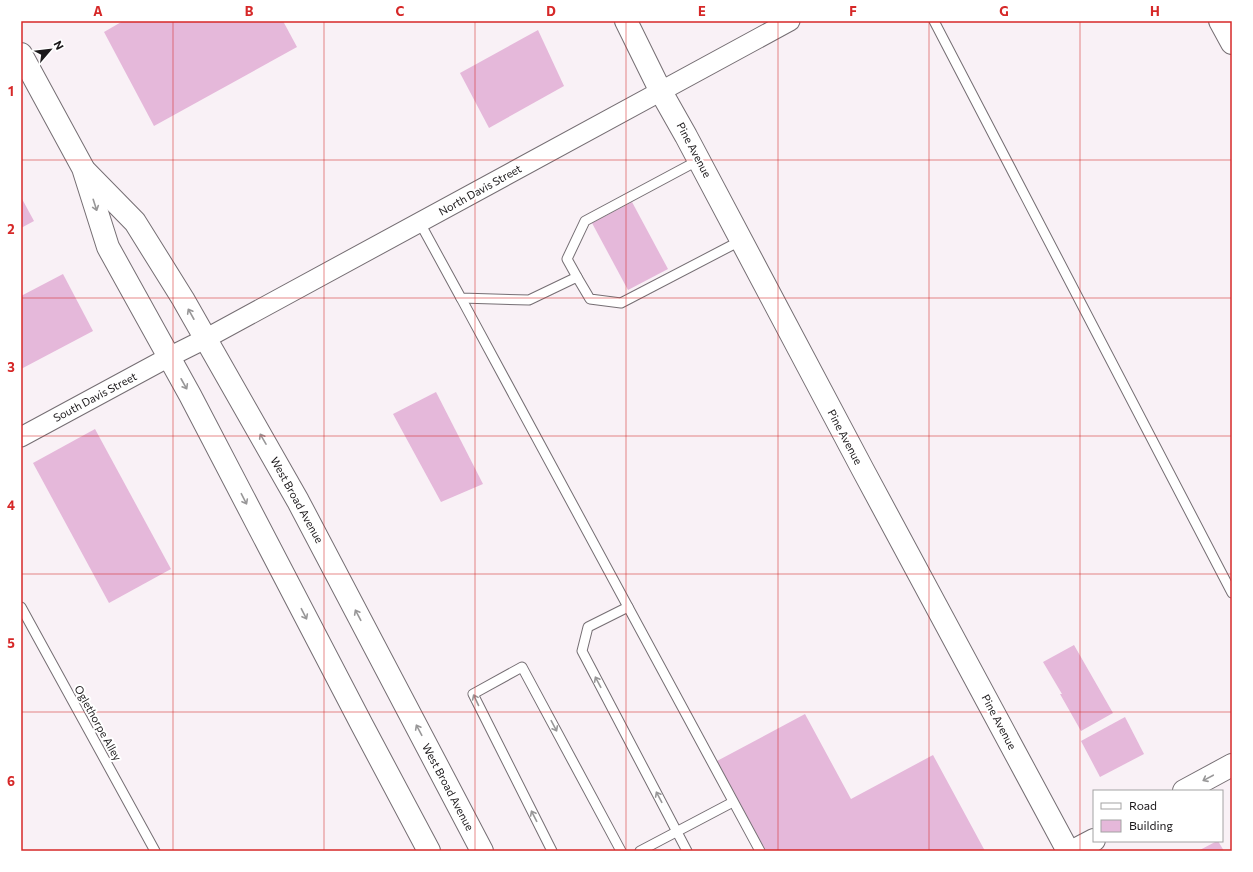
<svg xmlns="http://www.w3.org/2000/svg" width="1253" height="872" font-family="Commissioner,sans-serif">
	<rect width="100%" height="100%" fill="#f9f1f6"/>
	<g fill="#e5b8da">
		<path d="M123 21H283L297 47 154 126 104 32Z"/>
		<path d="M538 30 564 86 489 128 460 73Z"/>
		<path d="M21 197 34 221 21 228Z"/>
		<path d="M632 202 668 269 628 290 592 223Z"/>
		<path d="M63 274 93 331 21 369V296Z"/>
		<path d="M436 392 483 484 441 502 393 414Z"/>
		<path d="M95 429 171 569 109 603 33 463Z"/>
		<path d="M1074 645 1113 713 1081 731 1060 694H1062L1043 662Z"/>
		<path d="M805 714 851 799 933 755 985 851H766L717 761Z"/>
		<path d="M1125 717 1144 754 1100 777 1081 741Z"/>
		<path d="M1217 841H1218L1224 851H1198Z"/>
	</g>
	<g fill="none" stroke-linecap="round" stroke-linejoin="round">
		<defs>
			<g id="service">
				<path d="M934 21 1232 593"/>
				<path d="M420 223 461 298 529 300 577 277 590 299 621 303 742 240"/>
				<path d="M577 277 567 259 585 221 699 160"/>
				<path d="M461 298 760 851"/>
				<path d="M21 607 155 851"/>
				<path d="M628 607 588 627 582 651 687 851"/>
				<path d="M552 851 473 694 522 667 621 851"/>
				<path d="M640 851 733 802"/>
			</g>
			<path id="minor" d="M21 437 169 357 205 339 790 21"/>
			<path id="tertiary" d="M1220 21 1232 43"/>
			<g id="secondary">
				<path d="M626 21 660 90 686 136 863 470 1068 851"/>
				<path d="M21 54 83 168 108 247 190 395 362 725 429 851"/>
				<path d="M86 172 135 222 183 299 298 501 482 851"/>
				<path d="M1184 791 1232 765"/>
				<path d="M1073 851 1094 840"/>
			</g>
		</defs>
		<use href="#service" stroke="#756e73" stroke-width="11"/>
		<use href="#minor" stroke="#756e73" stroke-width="21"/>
		<use href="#tertiary" stroke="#756e73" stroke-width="24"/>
		<use href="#secondary" stroke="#756e73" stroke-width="24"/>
		<use href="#service" stroke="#fff" stroke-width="9"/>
		<use href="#minor" stroke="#fff" stroke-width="19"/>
		<use href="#tertiary" stroke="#fff" stroke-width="22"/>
		<use href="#secondary" stroke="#fff" stroke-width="22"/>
	</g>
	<defs><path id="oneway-shaft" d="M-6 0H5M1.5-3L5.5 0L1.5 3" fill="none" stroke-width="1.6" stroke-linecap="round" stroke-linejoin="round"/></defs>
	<g stroke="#989798">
		<use href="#oneway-shaft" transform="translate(95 205) rotate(72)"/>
		<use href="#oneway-shaft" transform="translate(191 314) rotate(-119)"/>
		<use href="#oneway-shaft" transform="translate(184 384) rotate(61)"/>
		<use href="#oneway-shaft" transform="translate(263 439) rotate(-120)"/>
		<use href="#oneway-shaft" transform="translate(244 499) rotate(63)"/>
		<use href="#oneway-shaft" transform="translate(304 614) rotate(63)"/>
		<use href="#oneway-shaft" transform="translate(358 615) rotate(-118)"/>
		<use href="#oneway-shaft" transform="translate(598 682) rotate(-118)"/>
		<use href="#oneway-shaft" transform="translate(476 700) rotate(-115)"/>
		<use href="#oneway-shaft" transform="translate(554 726) rotate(62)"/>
		<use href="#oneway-shaft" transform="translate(419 730) rotate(-118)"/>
		<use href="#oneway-shaft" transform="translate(1208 778) rotate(152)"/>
		<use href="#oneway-shaft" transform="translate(659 797) rotate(-118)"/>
		<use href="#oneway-shaft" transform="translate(534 816) rotate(-117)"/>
	</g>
	<path fill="none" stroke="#d62828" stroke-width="1" stroke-opacity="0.55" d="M173 21V851M324 21V851M475 21V851M626 21V851M778 21V851M929 21V851M1080 21V851M21 160H1232M21 298H1232M21 436H1232M21 574H1232M21 712H1232"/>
	<g text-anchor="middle" stroke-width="4" stroke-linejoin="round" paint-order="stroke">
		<g font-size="11" fill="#1b181a" stroke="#fff">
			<text transform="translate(694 150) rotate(62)" y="4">Pine Avenue</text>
			<text transform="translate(480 190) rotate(-29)" y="4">North Davis Street</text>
			<text transform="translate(95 397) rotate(-28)" y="4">South Davis Street</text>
			<text transform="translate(845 437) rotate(62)" y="4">Pine Avenue</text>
			<text transform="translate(297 500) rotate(61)" y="4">West Broad Avenue</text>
			<text transform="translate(999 722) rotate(62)" y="4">Pine Avenue</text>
			<text transform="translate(98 723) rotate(61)" y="4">Oglethorpe Alley</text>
			<text transform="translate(448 787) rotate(62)" y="4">West Broad Avenue</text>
		</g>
	</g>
	<rect width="1253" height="872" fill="none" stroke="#ffffff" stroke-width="44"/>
	<rect x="1093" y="790" width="130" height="52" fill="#ffffff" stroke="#a4a3a3"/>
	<rect x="1101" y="803" width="20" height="6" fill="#ffffff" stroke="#a4a3a3"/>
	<text x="1129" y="810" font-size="12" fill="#1b181a">Road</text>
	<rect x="1101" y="820" width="20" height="12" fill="#e5b8da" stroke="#a4a3a3"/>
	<text x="1129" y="830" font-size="12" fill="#1b181a">Building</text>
	<g transform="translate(50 50) rotate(62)" stroke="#ffffff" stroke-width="3" paint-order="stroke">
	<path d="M0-3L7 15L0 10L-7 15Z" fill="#1b181a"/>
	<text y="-6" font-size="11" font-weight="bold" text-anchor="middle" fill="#1b181a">N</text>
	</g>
	<rect x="22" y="22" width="1209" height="828" fill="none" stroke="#d62828" stroke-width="1.5"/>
	<g font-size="13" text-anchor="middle" font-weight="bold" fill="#d62828">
		<text x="98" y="16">A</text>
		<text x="249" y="16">B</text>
		<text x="400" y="16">C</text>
		<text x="551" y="16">D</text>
		<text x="702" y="16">E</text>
		<text x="853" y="16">F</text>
		<text x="1004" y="16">G</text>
		<text x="1155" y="16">H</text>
		<text x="11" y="96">1</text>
		<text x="11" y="234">2</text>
		<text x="11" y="372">3</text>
		<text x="11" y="510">4</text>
		<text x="11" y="648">5</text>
		<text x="11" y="786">6</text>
	</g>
</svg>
